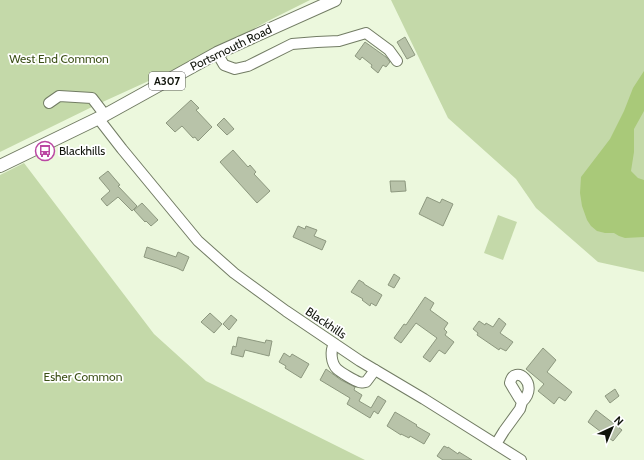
<svg xmlns="http://www.w3.org/2000/svg" width="644" height="460" font-family="Cabin,sans-serif">
	<rect width="100%" height="100%" fill="#ecf8dd"/>
	<g fill="#c4d9a9">
		<path d="M0 0H310L268 21 199 58 96 105 0 152Z"/>
		<path d="M391 0H644V272L598 262 536 208 516 179 448 118Z"/>
		<path d="M24 163 154 334 206 381 365 460H0V175Z"/>
		<path d="M498 215 517 222 503 260 484 253Z"/>
	</g>
	<path fill="#a9c979" d="M644 71V111L634 129V152L631 171 638 178 644 180V237L625 238 619 236 614 233H605L597 231 591 226 587 220 582 206 580 193 581 177 610 139 624 111 633 88Z"/>
	<g fill="#b8c3a9" stroke="#8d987f">
		<path d="M405 37 415 55 407 59 397 42Z"/>
		<path d="M365 42 386 57 390 62 386 67 383 65 378 73 371 67 372 65 362 57 360 60 355 56Z"/>
		<path d="M191 100 199 108 196 110 212 127 198 141 195 137 193 138 182 126 175 132 166 123Z"/>
		<path d="M224 118 234 129 227 135 217 125Z"/>
		<path d="M233 150 248 167 250 165 256 172 254 174 270 191 257 203 220 162Z"/>
		<path d="M108 171 120 185 118 186 137 206 132 211 118 197 107 206 101 199 110 191 99 178Z"/>
		<path d="M390 181H405L406 191 391 192Z"/>
		<path d="M427 197 440 203 442 199 453 204 443 226 419 214Z"/>
		<path d="M142 203 158 220 151 226 146 221 145 222 134 210Z"/>
		<path d="M298 226 305 229 306 226 317 230 314 236 326 241 322 250 293 237Z"/>
		<path d="M147 247 176 257 178 252 189 257 183 271 177 268 144 257Z"/>
		<path d="M394 274 400 278 394 288 388 285Z"/>
		<path d="M359 280 364 283V284L382 295 376 306 371 303 370 306 362 300 363 299 351 292Z"/>
		<path d="M425 297 434 303 430 310 448 323 444 329 447 332 445 335 454 342 445 354 439 350 430 362 423 357 437 338 416 323 401 343 394 338 404 324 406 325Z"/>
		<path d="M210 313 222 324 214 333 201 322Z"/>
		<path d="M231 315 237 320 229 330 223 324Z"/>
		<path d="M499 318 506 324 500 333 513 342 506 351 500 348 499 350 477 335 478 333 473 329 479 321 485 325 486 323 493 327Z"/>
		<path d="M238 337 265 343 266 340 272 341 269 356 245 350 243 357 231 354 233 346 236 347Z"/>
		<path d="M543 348 556 360 547 372 572 392 565 401 559 397 554 404 538 391 544 384 526 369Z"/>
		<path d="M284 353 290 357 292 354 309 364 301 378 285 368 286 366 279 362Z"/>
		<path d="M326 369 341 380 355 387 354 390 362 395 359 401 371 408 378 396 386 401 378 414 374 411 370 418 347 404 350 398 320 380Z"/>
		<path d="M615 389 619 396 610 403 605 396Z"/>
		<path d="M596 410 622 430 613 441 588 422Z"/>
		<path d="M395 412 417 425 416 426 430 434 424 444 410 436 409 438 401 434V435L387 426Z"/>
		<path d="M444 446 448 448V447L458 454 459 452 472 460H443L437 456Z"/>
	</g>
	<g fill="none" stroke-linecap="round" stroke-linejoin="round">
		<defs>
			<g id="minor">
				<path d="M217 53 224 65 235 69 248 66 292 44 317 42 339 41 366 33 389 50 397 61"/>
				<path d="M49 103 59 96 92 98 105 115"/>
				<path d="M98 118 122 149 198 241 234 273 286 311 360 361 424 399 521 460"/>
				<path d="M334 344C330 351 331 363 337 369 340 372 355 381 359 382 361 383 364 382 366 382L375 370"/>
				<path d="M496 444 504 431 520 409 522 402 519 398 510 383C514 363 541 384 522 402"/>
			</g>
			<path id="major" d="M0 166 105 115 217 53 335 0"/>
		</defs>
		<use href="#minor" stroke="#727c64" stroke-width="12"/>
		<use href="#major" stroke="#727c64" stroke-width="14"/>
		<use href="#minor" stroke="#fff" stroke-width="10"/>
		<use href="#major" stroke="#fff" stroke-width="12"/>
	</g>
	<defs>
		<symbol id="bus-ring" viewBox="-11 -11 22 22"><circle r="9.5" fill="#fff" stroke="#bb48a3" stroke-width="1.5"/><path d="M-5-6H5V4H4V6H2V4H-2V6H-4V4H-5ZM-3.5-4V0h7V-4ZM-3.5 1.2v1.5H-2V1.2ZM2 1.2v1.5H3.5V1.2Z" fill="#bb48a3"/></symbol>
	</defs>
	<g fill-rule="evenodd">
		<use href="#bus-ring" x="34" y="140" width="22" height="22"/>
	</g>
	<g text-anchor="middle" stroke-width="3.5" stroke-linejoin="round" paint-order="stroke">
		<rect fill="#fff" stroke="#585a54" stroke-width="1" x="149" y="72" width="36" height="18" rx="3"/>
		<g font-size="11" font-weight="bold" fill="#10140b">
			<text x="167" y="85">A307</text>
		</g>
		<g font-size="12" fill="#10140b" stroke="#fff">
			<text transform="translate(231 48) rotate(-26)" y="4">Portsmouth Road</text>
			<text transform="translate(326 323) rotate(34)" y="4">Blackhills</text>
		</g>
		<g font-size="12" fill="#3c5017" stroke="#fff">
			<text x="59" y="63">West End Common</text>
			<text x="83" y="381">Esher Common</text>
		</g>
		<g font-size="12" fill="#10140b" stroke="#fff" text-anchor="start">
			<text x="59" y="155">Blackhills</text>
		</g>
	</g>
	<g transform="translate(612 428) rotate(44)" stroke="#ffffff" stroke-width="3" paint-order="stroke">
	<path d="M0-3L7 15L0 10L-7 15Z" fill="#10140b"/>
	<text y="-6" font-size="11" font-weight="bold" text-anchor="middle" fill="#10140b">N</text>
	</g>
</svg>
